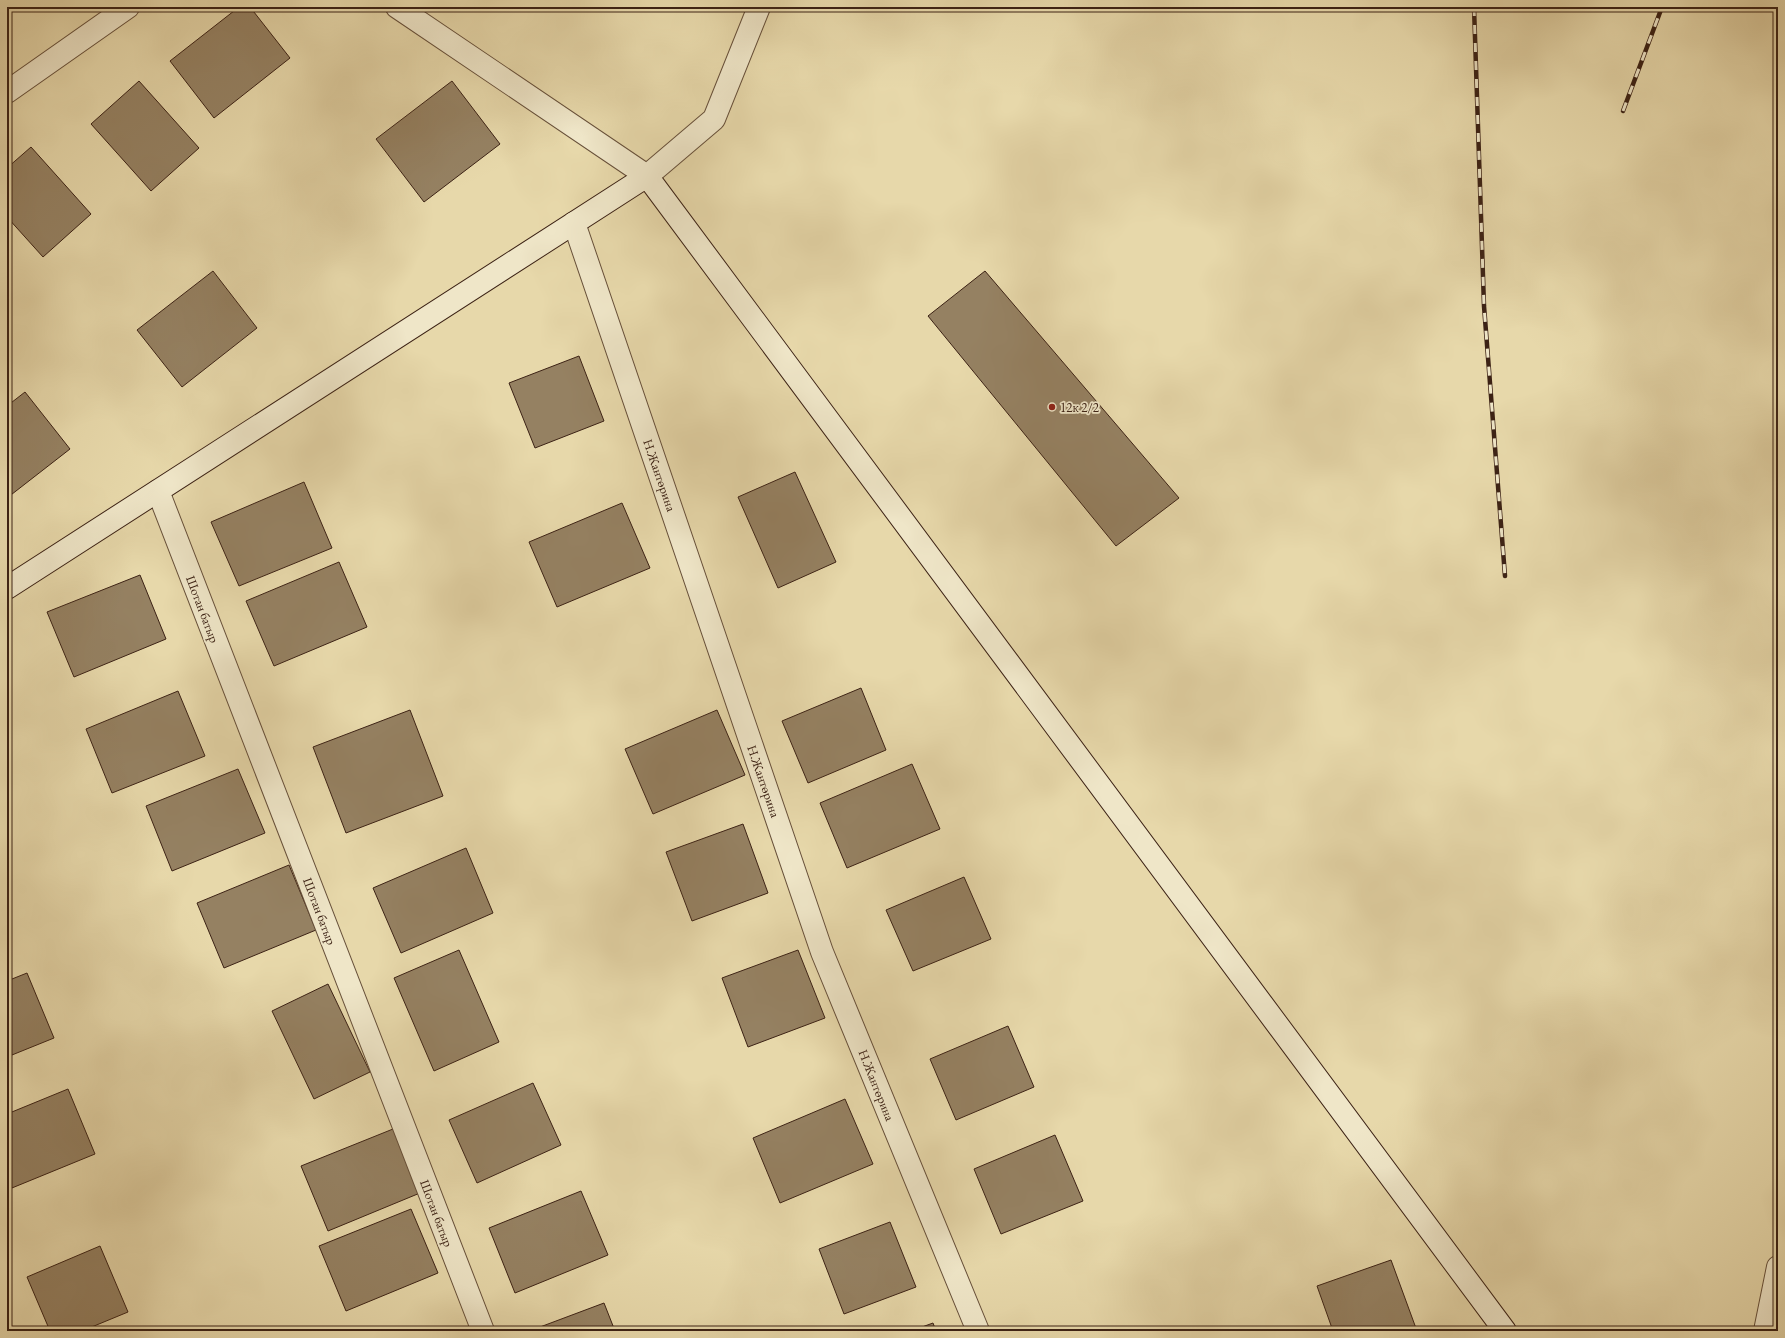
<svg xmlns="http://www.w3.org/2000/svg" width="1785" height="1338" font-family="'EB Garamond',serif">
	<rect width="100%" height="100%" fill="#e7d8aa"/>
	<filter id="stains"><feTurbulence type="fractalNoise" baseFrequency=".005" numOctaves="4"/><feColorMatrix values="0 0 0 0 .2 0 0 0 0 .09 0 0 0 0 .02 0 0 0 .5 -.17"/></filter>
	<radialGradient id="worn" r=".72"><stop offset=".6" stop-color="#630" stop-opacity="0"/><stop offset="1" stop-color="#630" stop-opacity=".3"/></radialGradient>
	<g fill="#958162" stroke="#3c2215">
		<path d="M239 7H250L290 58 214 118 170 61Z"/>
		<path d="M139 81 199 148 151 191 91 124Z"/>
		<path d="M452 81 500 144 424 202 376 139Z"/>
		<path d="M31 147 91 214 43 257 7 217V168Z"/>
		<path d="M213 271 257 328 182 387 137 330Z"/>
		<path d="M985 271 1179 498 1116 546 928 316Z"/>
		<path d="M579 356 604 421 535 448 509 383Z"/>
		<path d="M25 392 70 449 7 498V406Z"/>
		<path d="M795 472 836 562 778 588 738 497Z"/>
		<path d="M304 482 332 548 239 586 211 522Z"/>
		<path d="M622 503 650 568 557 607 529 542Z"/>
		<path d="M339 562 367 627 274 666 246 601Z"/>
		<path d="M140 575 166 639 74 677 47 612Z"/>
		<path d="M861 688 886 750 808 783 782 721Z"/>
		<path d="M178 691 205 756 112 793 86 729Z"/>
		<path d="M410 710 443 796 346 833 313 747Z"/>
		<path d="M717 710 745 775 653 814 625 749Z"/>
		<path d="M912 764 940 829 847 868 820 803Z"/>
		<path d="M238 769 265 833 172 871 146 806Z"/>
		<path d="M743 824 768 893 692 921 666 852Z"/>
		<path d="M466 848 493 913 401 953 373 888Z"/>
		<path d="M289 865 316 930 224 968 197 903Z"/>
		<path d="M964 877 991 939 913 971 886 910Z"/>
		<path d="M459 950 499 1042 434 1071 394 978Z"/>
		<path d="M798 950 825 1018 748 1047 722 978Z"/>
		<path d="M27 973 54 1038 7 1057V981Z"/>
		<path d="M328 984 370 1072 314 1099 272 1011Z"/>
		<path d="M1008 1026 1034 1087 956 1120 930 1059Z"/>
		<path d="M533 1083 561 1145 477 1183 449 1120Z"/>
		<path d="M68 1089 95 1154 7 1190V1114Z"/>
		<path d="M845 1099 873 1164 780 1203 753 1138Z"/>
		<path d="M393 1129 420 1193 328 1231 301 1166Z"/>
		<path d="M1055 1135 1083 1201 1001 1234 974 1169Z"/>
		<path d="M581 1191 608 1255 515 1293 489 1228Z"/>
		<path d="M411 1209 438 1273 346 1311 319 1246Z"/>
		<path d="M890 1222 916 1287 844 1314 819 1249Z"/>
		<path d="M100 1246 128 1312 82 1331H50L27 1277Z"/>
		<path d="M1391 1260 1417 1331H1333L1317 1286Z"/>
		<path d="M604 1303 615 1331 532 1330Z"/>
		<path d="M933 1323 936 1331H911Z"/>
	</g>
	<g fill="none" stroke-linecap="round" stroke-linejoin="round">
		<defs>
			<g id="street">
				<path d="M397 7 647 176 714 119 759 7"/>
				<path d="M7 92 128 7"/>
				<path d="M574 223 822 952 978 1331"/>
				<path d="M158 491 483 1331"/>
				<path d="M1765 1331 1778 1267"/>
			</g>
			<path id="secondary" d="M7 588 647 176 1505 1331"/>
		</defs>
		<use href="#street" stroke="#67503a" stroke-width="24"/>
		<use href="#secondary" stroke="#3c2215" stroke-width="24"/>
		<use href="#street" stroke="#efe6c8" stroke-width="22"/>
		<use href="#secondary" stroke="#efe6c8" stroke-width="22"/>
		<defs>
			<g id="rail">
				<path d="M1474 7 1484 306 1505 576"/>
				<path d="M1623 111 1662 7"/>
			</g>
		</defs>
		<use href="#rail" stroke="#3c2215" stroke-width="4.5"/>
		<use href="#rail" stroke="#efe6c8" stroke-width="3" stroke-dasharray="9" stroke-linecap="butt"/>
	</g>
	<circle fill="#8f2418" stroke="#efe6c8" stroke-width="1.5" cx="1052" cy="407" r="4"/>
	<g text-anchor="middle" stroke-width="3.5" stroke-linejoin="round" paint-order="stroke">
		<g font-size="13" fill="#3c2215" stroke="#efe6c8" text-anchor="start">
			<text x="1060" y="412">12к 2/2</text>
		</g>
		<g font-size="13" fill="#3c2215" stroke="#efe6c8">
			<text transform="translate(660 475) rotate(71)" y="5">Н.Жантөрина</text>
			<text transform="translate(203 609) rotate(69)" y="5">Шотан батыр</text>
			<text transform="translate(764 781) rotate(71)" y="5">Н.Жантөрина</text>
			<text transform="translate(320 911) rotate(69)" y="5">Шотан батыр</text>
			<text transform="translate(877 1085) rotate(68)" y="5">Н.Жантөрина</text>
			<text transform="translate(437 1213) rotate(69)" y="5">Шотан батыр</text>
		</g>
	</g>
	<rect width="1785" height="1338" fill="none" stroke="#e7d8aa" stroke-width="24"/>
	<rect x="8" y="8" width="1769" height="1322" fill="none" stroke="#3c2215" stroke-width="2"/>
	<rect x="12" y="12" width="1761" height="1314" fill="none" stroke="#3c2215"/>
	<rect width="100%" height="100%" filter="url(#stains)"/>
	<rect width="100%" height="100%" fill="url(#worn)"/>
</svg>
